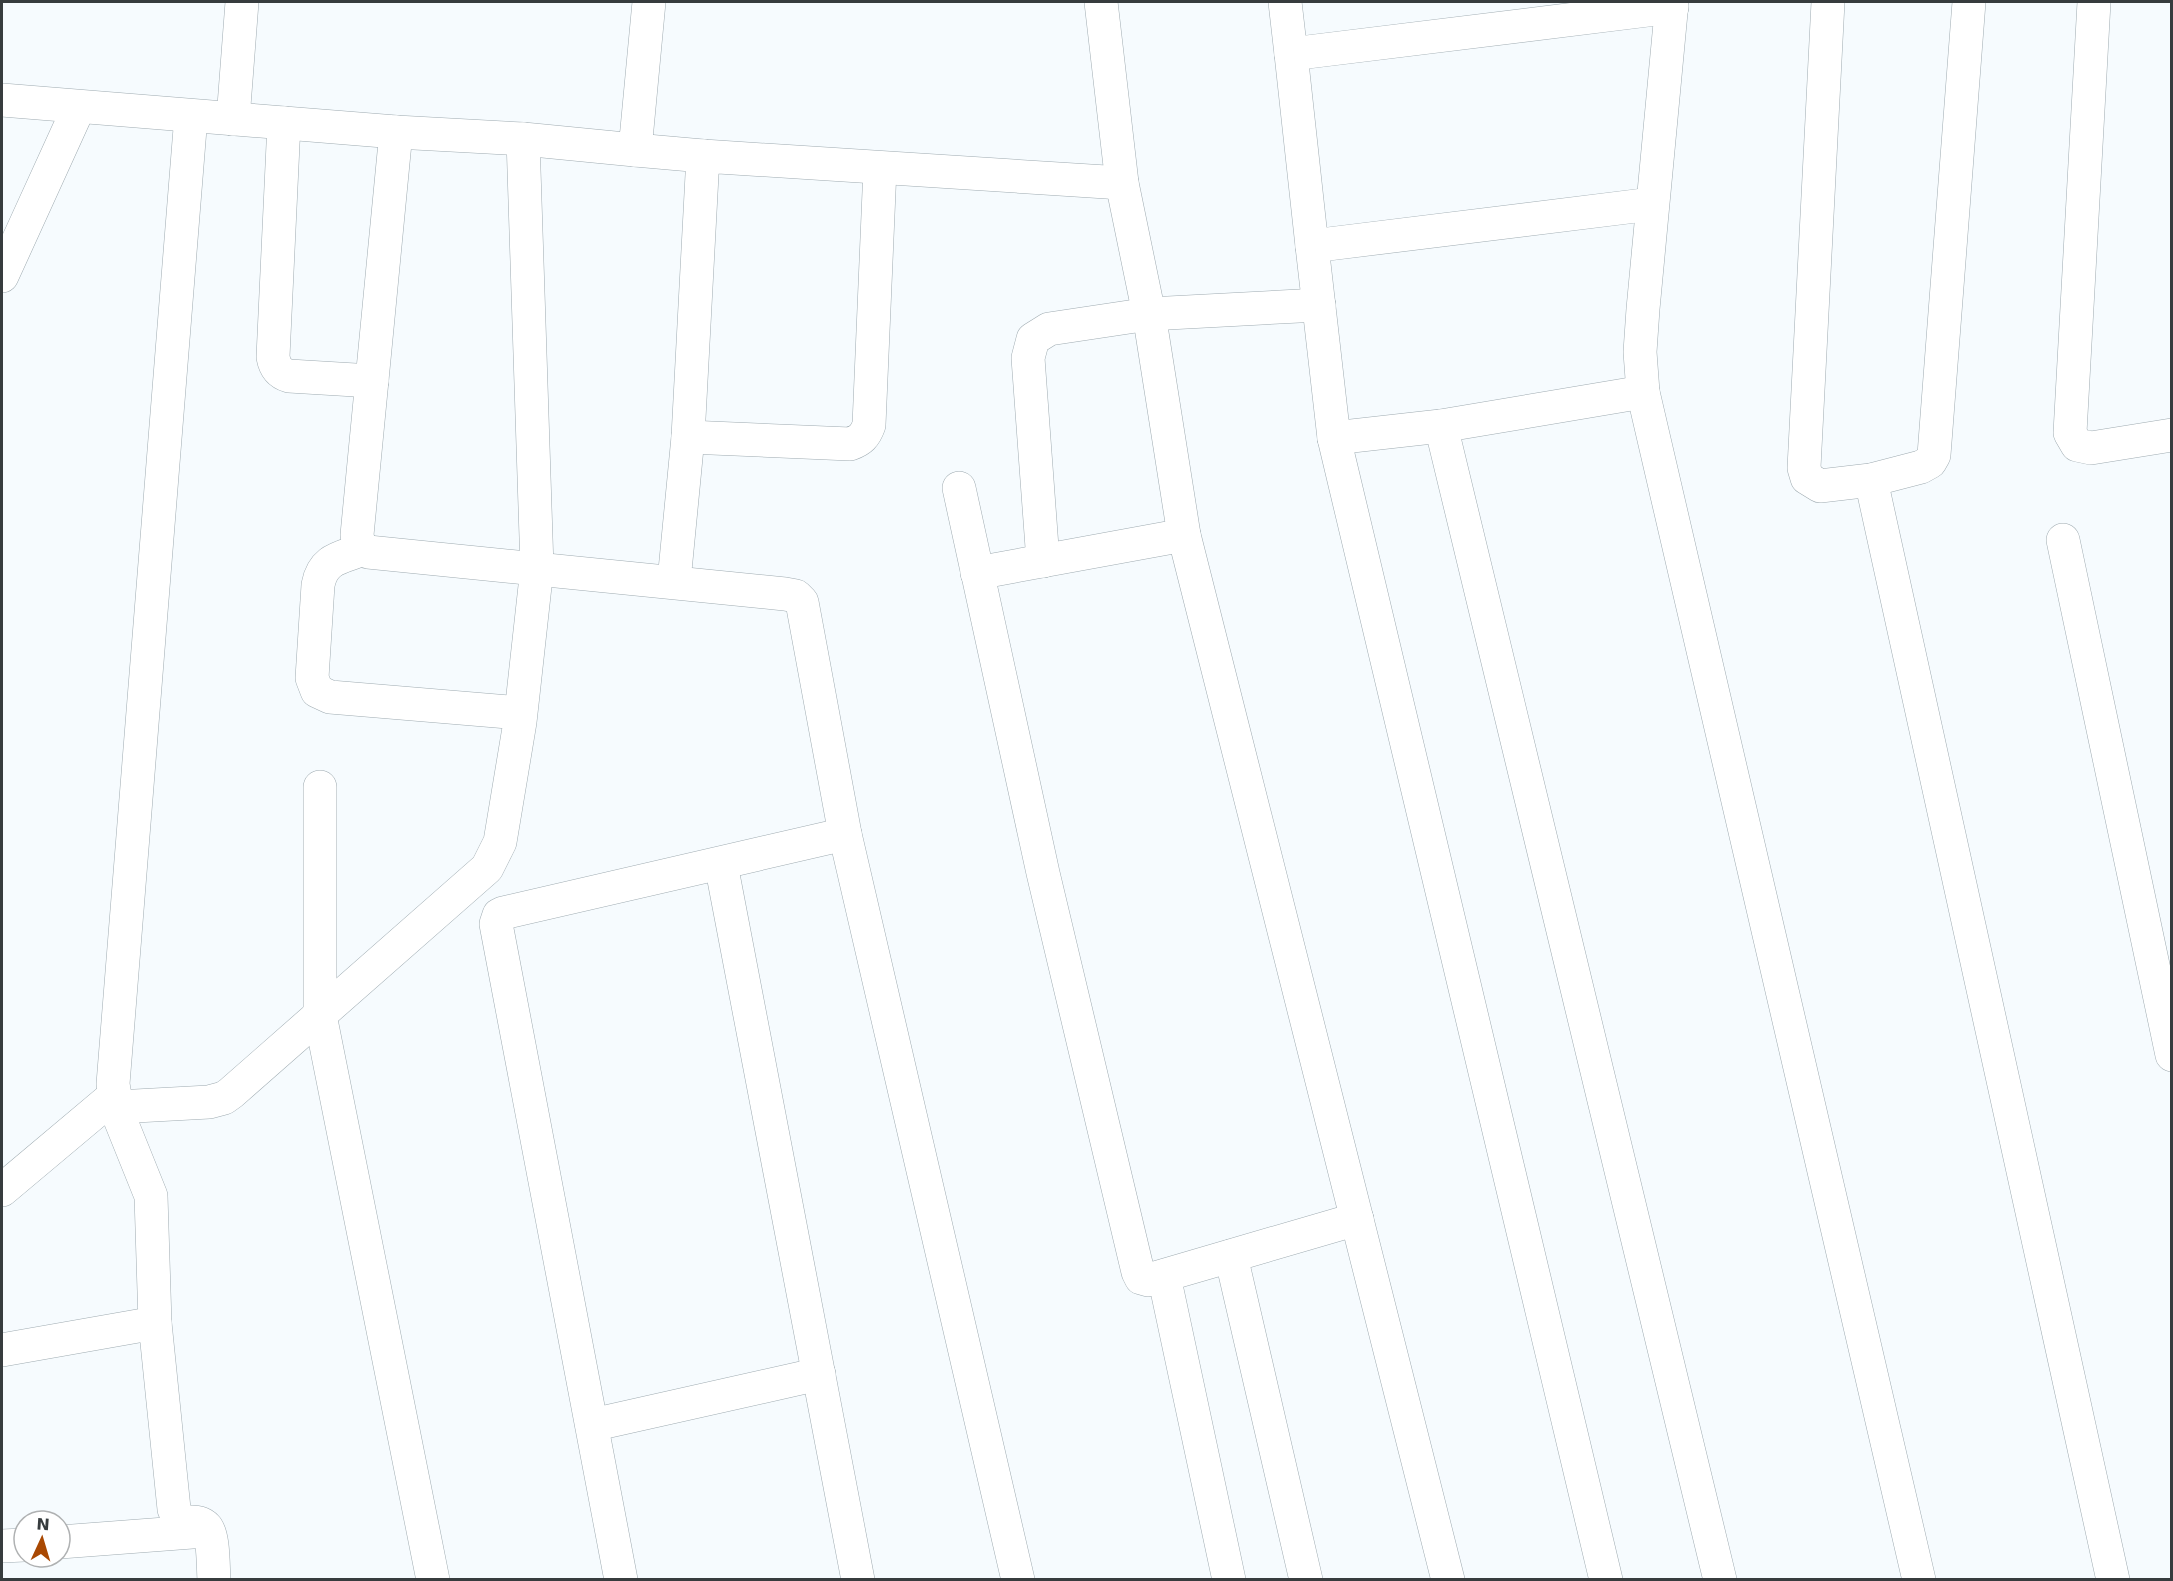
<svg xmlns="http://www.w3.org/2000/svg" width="2173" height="1581" font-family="'DejaVu Sans',sans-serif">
	<rect width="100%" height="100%" fill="#f6fbfe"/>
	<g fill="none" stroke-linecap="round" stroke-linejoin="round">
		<defs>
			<g id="street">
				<path d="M1101 2 1122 183 1149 314 1184 535 1448 1580"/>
				<path d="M1285 2 1291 54 1672 7"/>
				<path d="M1672 2 1643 309 1640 352 1643 392 1919 1580"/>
				<path d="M1828 2 1804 468 1807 478 1820 486 1871 480 1921 467 1930 462 1934 455 1969 2"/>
				<path d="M2094 2 2070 433 2077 445 2091 448 2172 435"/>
				<path d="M1291 54 1312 246"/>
				<path d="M2 100 396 132 523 139 635 150 649 2"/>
				<path d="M191 116 113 1084 118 1114 151 1196 155 1323 174 1509C181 1530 196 1516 206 1527 214 1534 213 1568 214 1580"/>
				<path d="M233 119 242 2"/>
				<path d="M284 123 273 357C275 368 279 373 289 376L372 381"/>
				<path d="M396 132 357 535 359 545 368 552 785 594 796 596 802 602 845 834 1018 1580"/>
				<path d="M635 150 703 156"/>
				<path d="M2 276 79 107"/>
				<path d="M1643 392 1441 426 1334 438 1312 246 1652 204"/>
				<path d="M1441 426 1720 1580"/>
				<path d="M688 437 850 444C861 440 865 436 869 425L880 168"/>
				<path d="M1334 438 1606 1580"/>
				<path d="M1871 480 2113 1580"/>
				<path d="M959 488 1043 873 1138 1272 1141 1278 1148 1280 1357 1219"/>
				<path d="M2063 540 2172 1055"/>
				<path d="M364 549C341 558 323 558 318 585L312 678 317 691 330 697 520 713"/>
				<path d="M1043 561 1028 358 1033 339 1049 329 1149 314 1319 305"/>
				<path d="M977 573 1184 535"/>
				<path d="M674 581 688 437 703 156 1122 183"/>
				<path d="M320 787V1015L433 1580"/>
				<path d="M721 864 858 1580"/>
				<path d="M117 1107 209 1102 224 1098 231 1093 487 868 500 842 520 722 537 568 523 139"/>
				<path d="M2 1190 114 1096"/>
				<path d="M1231 1256 1306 1580"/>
				<path d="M1164 1276 1229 1580"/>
				<path d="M2 1350 155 1323"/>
				<path d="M592 1425 819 1374"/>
				<path d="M60 1542 205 1531"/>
				<path d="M2 1546 24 1545"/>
				<path d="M621 1580 496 924 499 915 503 913 845 834"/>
			</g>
		</defs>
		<use href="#street" stroke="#9fabb1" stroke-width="34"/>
		<use href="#street" stroke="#fff" stroke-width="33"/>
	</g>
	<rect width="2173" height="1581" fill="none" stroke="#373c3e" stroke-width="6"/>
	<g transform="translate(42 1539) rotate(4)"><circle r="28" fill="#ffffff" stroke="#afb1b2" stroke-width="1.5"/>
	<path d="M0-4.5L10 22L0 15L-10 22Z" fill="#a94802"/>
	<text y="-9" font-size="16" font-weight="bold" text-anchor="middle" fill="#373c3e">N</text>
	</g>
</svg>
